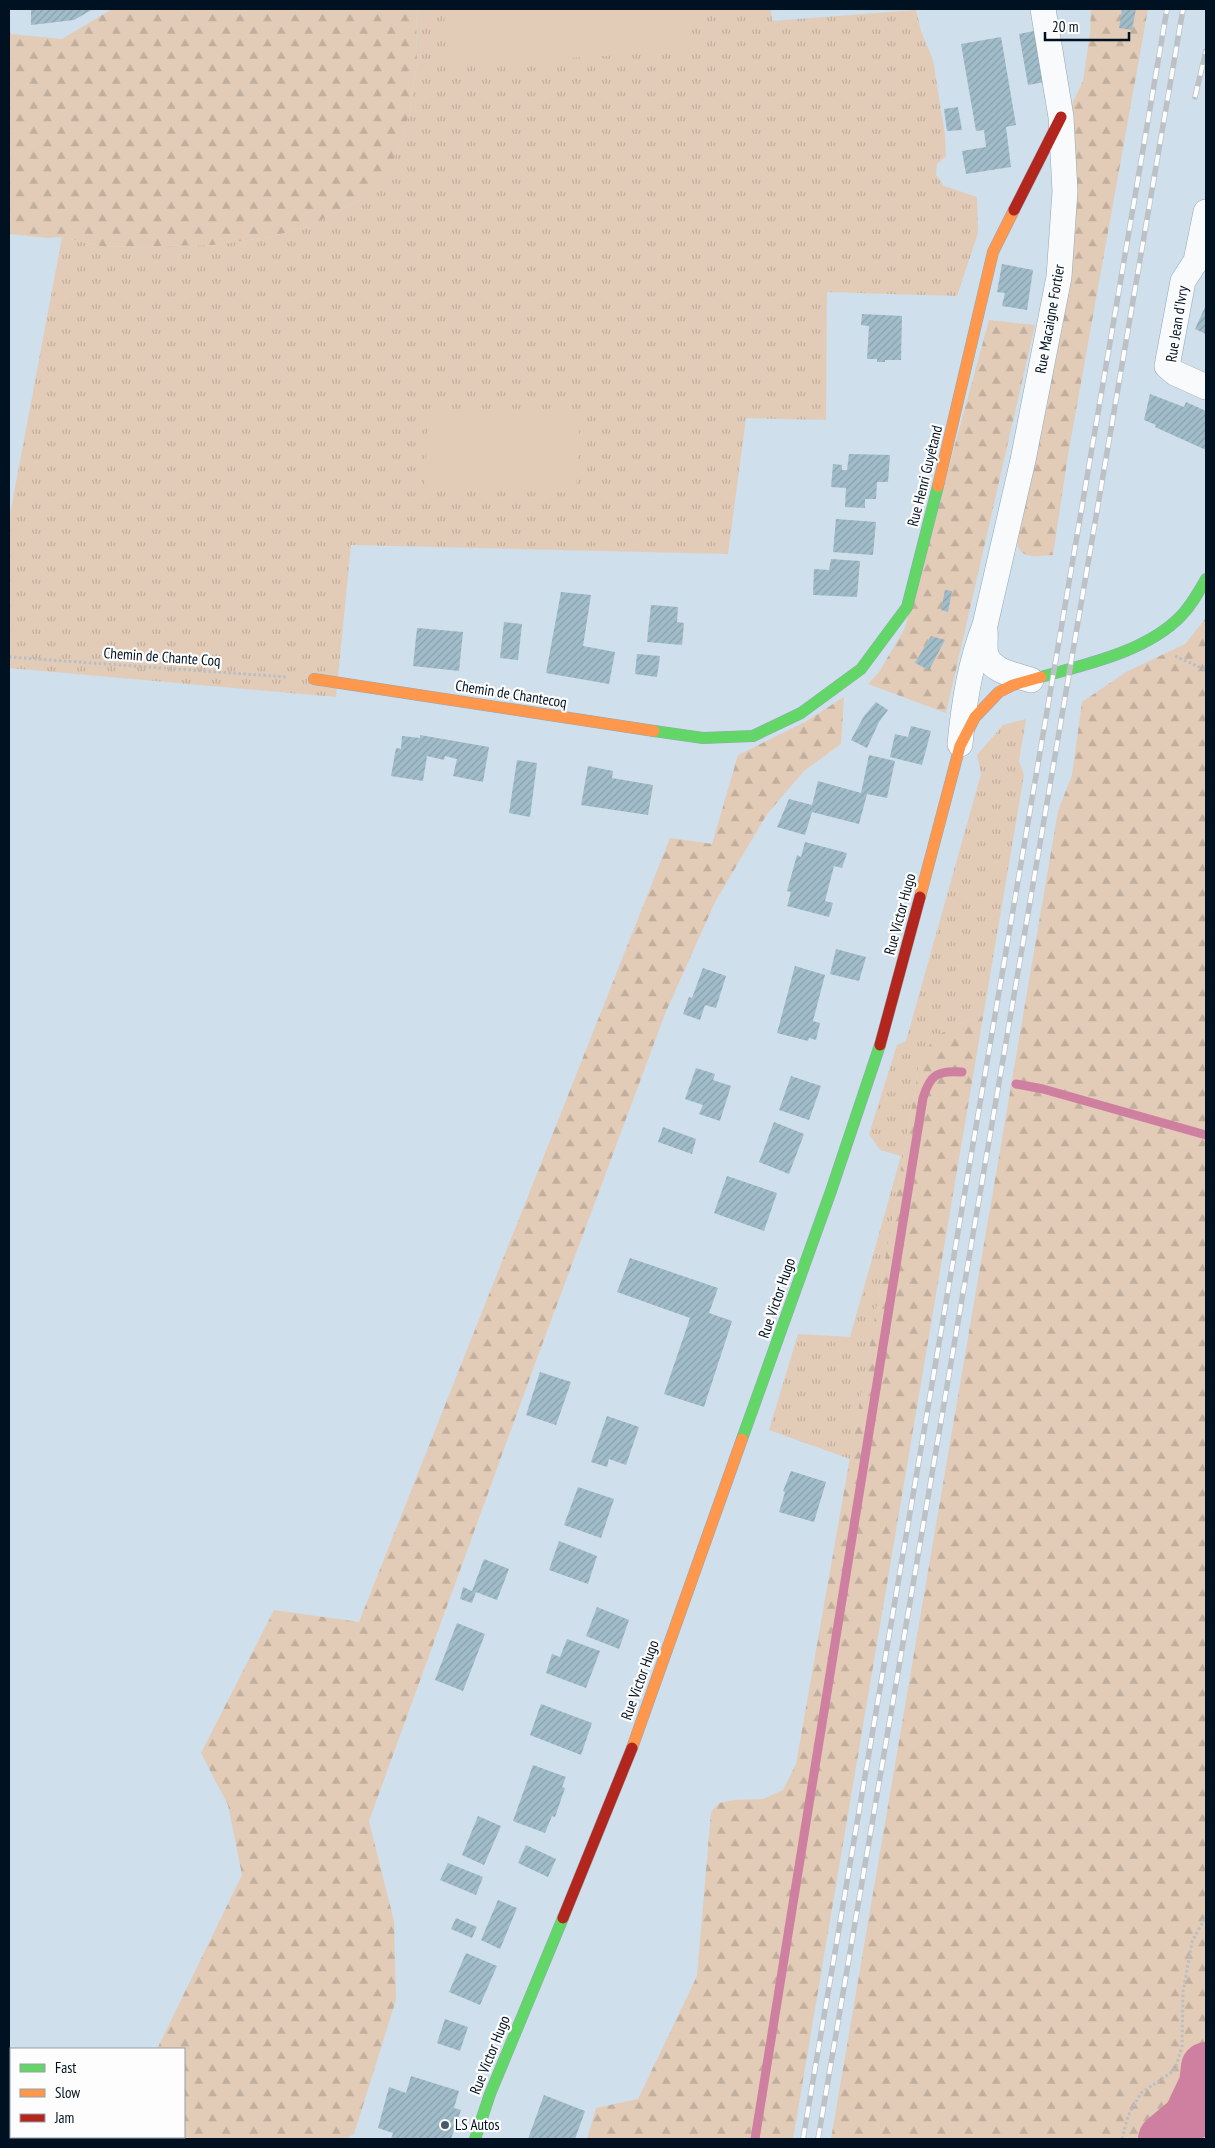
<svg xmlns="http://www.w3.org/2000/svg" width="1215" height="2148" font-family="'PT Sans Narrow',sans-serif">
	<defs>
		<pattern id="grass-tufts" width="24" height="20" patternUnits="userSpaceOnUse" patternTransform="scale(1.25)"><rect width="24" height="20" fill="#e3ccb7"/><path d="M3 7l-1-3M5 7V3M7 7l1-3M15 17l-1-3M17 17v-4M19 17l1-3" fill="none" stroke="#c1ae9d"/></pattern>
		<pattern id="forest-firs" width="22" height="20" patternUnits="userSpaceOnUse" patternTransform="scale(1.25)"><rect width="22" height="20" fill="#e3ccb7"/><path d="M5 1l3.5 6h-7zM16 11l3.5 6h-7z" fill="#c1ae9d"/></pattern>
		<pattern id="building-hatch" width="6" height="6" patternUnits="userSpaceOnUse" patternTransform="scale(1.25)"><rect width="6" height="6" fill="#a1bdc9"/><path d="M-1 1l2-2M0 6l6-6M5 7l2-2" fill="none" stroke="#89a1ac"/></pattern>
	</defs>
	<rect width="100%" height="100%" fill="#cfdfeb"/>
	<g fill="url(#grass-tufts)">
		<path d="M416 9H771L772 21 916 10 921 31 933 60 945 135 946 156 937 164 936 175 944 186 977 197 978 233 957 296 827 292 826 420 746 418 728 554 351 545 336 697 9 668V520L62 237 105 247 212 245 270 237 309 226 359 201 397 153 409 114 417 62Z"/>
		<path d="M1026 719 1019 761 1024 775 983 1017 958 1024 919 1066 850 1459 769 1430 798 1334 850 1337 901 1156 880 1150 869 1134 897 1045 906 1041 981 774 977 755 1003 725Z"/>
	</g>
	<g fill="url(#forest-firs)">
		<path d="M112 9H416L417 62 409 114 397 153 382 180 359 201 309 226 270 237 212 245 105 247 62 237 49 238 9 234V29L11 34 62 39Z"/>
		<path d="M1091 9H1148L1068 455 1053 555C1036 556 1019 561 1016 539L1075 180 1072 104 1083 81 1090 33Z"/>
		<path d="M989 320 1035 325 946 713 868 684 879 672 905 628Z"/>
		<path d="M1206 618V2139H831L1058 811 1072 775 1082 702 1126 672 1185 644Z"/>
		<path d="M844 697 841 744 804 771 767 814 715 902 665 1014 536 1361 369 1821 394 1921 396 2000 354 2134 345 2139H114L115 2137H184V2049H157L242 1875 228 1805 201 1753 274 1610 359 1622 670 838 712 844 738 755 805 722Z"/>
		<path d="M983 1017 793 2139H587L596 2108 638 2099 697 1976 711 1812 719 1803 734 1800 763 1799 783 1790 796 1764 919 1066 933 1038 958 1024Z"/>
	</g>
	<g fill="#e3ccb7">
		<path d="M444 9H688L691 51 447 65Z"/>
		<path d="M428 410 580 417 576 493 425 487Z"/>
	</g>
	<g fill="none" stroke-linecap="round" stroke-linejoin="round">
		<g stroke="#cf80a0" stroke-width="9">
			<path d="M1016 1084 1043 1089 1206 1135"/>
			<path d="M755 2139 923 1098C930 1075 937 1070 962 1072"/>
		</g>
		<path stroke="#cf80a0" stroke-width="50" d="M1163 2139 1188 2118 1204 2084 1206 2067"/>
	</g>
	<g fill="url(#building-hatch)">
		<path d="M31 9H93L74 20 31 25Z"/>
		<path d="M1122 9H1136L1132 30 1119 28Z"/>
		<path d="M1034 31 1045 82 1028 85 1019 34Z"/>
		<path d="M1001 37 1016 125 1006 127 1011 167 966 174 962 151 986 147 984 130 976 131 961 44Z"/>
		<path d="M958 107 962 130 947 131 944 109Z"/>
		<path d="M1002 264 1033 270 1027 310 1002 306 1005 293 997 292Z"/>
		<path d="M1206 305V334L1195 329Z"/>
		<path d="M862 314 902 316 901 360H885V362H877V359H867L869 326 861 325Z"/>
		<path d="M1150 394 1184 407 1186 402 1206 411V450L1155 427 1156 425 1144 420Z"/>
		<path d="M849 454 890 455 888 482H877L876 499H865V508L845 507 846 488 831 487 833 464 842 465V470H847Z"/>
		<path d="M836 519 876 522 873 555 833 552Z"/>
		<path d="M831 559 860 561 857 597 813 595 814 569 829 570Z"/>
		<path d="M945 590 952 591 948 612 941 610Z"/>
		<path d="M561 592 591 595 583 646 615 652 609 684 546 673Z"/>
		<path d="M651 605 678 607 677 622 684 623 682 645 647 642Z"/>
		<path d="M504 622 522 624 518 660 500 658Z"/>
		<path d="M417 628 463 632 459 671 413 666Z"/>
		<path d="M931 636 945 640 929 670 915 663Z"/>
		<path d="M637 654 660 656 657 677 635 674Z"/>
		<path d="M876 702 888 710 879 722 867 748 851 740 864 716Z"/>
		<path d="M911 726 931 731 922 765 890 757 895 734 908 737Z"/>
		<path d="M420 735 489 747 483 782 453 776 457 759 445 756 444 760 427 756 423 781 391 776 396 748 401 749 402 736 420 738Z"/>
		<path d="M869 755 895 761 887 798 867 794 859 824 812 812 805 835 777 827 789 799 812 805 818 781 861 793Z"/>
		<path d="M517 760 537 763 530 817 509 813Z"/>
		<path d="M588 766 613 771 612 778 653 785 648 815 581 805Z"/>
		<path d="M805 842 847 853 842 868 834 866 825 901 833 903 829 917 787 906 791 892 787 891 797 855 801 857Z"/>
		<path d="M836 949 866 957 859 981 830 974Z"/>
		<path d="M795 966 825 975 813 1021 820 1023 816 1040 809 1038 808 1041 777 1033Z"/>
		<path d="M703 968 726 976 716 1008 705 1005 700 1020 683 1014 689 997 692 998Z"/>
		<path d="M696 1068 715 1074 713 1080 731 1086 720 1121 699 1114 703 1105 685 1099Z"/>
		<path d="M791 1076 821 1086 809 1120 779 1110Z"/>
		<path d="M774 1122 804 1134 789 1174 759 1162Z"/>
		<path d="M663 1127 696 1139 692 1154 658 1142Z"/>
		<path d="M727 1176 777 1193 764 1231 714 1213Z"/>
		<path d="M630 1258 718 1288 709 1313 732 1321 704 1407 664 1394 690 1318 617 1292Z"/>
		<path d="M540 1372 571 1382 556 1425 526 1415Z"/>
		<path d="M607 1416 639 1427 626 1465 609 1459 607 1467 591 1462Z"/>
		<path d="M791 1471 826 1482 814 1522 779 1512 785 1492 783 1491Z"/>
		<path d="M578 1487 614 1499 601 1538 564 1525Z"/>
		<path d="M559 1541 597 1556 588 1584 549 1570Z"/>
		<path d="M484 1559 509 1569 497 1600 476 1592 472 1603 460 1599 463 1587 472 1591Z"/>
		<path d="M597 1607 629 1620 619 1649 586 1636Z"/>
		<path d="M457 1623 485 1634 463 1691 435 1680Z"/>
		<path d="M567 1639 600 1651 586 1688 546 1673 552 1654 560 1657Z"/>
		<path d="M541 1704 592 1723 581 1755 530 1735Z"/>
		<path d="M533 1765 566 1777 562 1787 565 1788 555 1817 552 1816 545 1833 513 1821Z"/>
		<path d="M478 1816 501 1826 484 1865 462 1855Z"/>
		<path d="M526 1845 556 1859 548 1877 518 1863Z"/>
		<path d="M448 1863 483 1877 476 1895 440 1880Z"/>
		<path d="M498 1900 517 1908 500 1949 481 1940Z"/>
		<path d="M456 1918 477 1927 472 1938 451 1929Z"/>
		<path d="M466 1953 497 1966 480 2005 449 1992Z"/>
		<path d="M445 2019 468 2027 460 2051 437 2043Z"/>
		<path d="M411 2076 459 2091 454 2108 461 2110 451 2139H391L393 2133 378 2128 389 2087 406 2093Z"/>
		<path d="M544 2095 585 2111 575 2139H528Z"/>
	</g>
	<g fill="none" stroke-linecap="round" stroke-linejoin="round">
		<defs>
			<g id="street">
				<path d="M1206 212 1196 261 1183 281 1167 366 1175 373 1206 387"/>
				<path d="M985 630C986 637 984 647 986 655 992 672 1016 675 1031 680"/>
				<path d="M960 744C964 703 970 663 985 625L1023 460 1059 277 1065 191 1061 117 1043 9"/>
			</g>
			<g id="fast">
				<path d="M1041 677C1087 664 1145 652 1180 617 1191 606 1198 593 1206 579"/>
				<path d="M654 731 703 738 753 736 801 713 861 669 907 607 938 486"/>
				<path d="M742 1439 831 1191 880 1045"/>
				<path d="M475 2139 490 2094 563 1918"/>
			</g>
			<g id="slow">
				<path d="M938 486 993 252 1014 210"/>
				<path d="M314 679 654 731"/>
				<path d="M920 897 960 746 975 717 999 692 1013 685 1041 677"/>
				<path d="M632 1748 742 1439"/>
			</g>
			<g id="jam">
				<path d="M1014 210 1061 117"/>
				<path d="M880 1045 920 897"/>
				<path d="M563 1918 632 1748"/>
			</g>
		</defs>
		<use href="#street" stroke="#92a8b7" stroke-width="26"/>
		<use href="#fast" stroke="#92a8b7" stroke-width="12"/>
		<use href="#slow" stroke="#92a8b7" stroke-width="12"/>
		<use href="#jam" stroke="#92a8b7" stroke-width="12"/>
		<g stroke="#b8bec3" stroke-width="3" stroke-dasharray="2.5 2.5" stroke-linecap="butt">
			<path d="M1175 656 1206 670"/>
			<path d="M9 657 287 677"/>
			<path d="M1122 2139 1128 2116 1141 2093 1175 2070 1182 2046 1183 1992 1192 1942 1206 1916"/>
		</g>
		<use href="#street" stroke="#f8fafc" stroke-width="25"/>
		<use href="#fast" stroke="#63d668" stroke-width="11"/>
		<use href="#slow" stroke="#ff974d" stroke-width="11"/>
		<use href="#jam" stroke="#b3261e" stroke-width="11"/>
		<defs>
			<g id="rail">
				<path d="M1195 97 1206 51"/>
				<path d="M803 2139 1167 9"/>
				<path d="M818 2139 1183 9"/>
			</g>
		</defs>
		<use href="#rail" stroke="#bcc1c6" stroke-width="5.5"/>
		<use href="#rail" stroke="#fdfdfd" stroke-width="4" stroke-dasharray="11" stroke-linecap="butt"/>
	</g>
	<circle fill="#485a68" stroke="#fdfdfd" stroke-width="2" cx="445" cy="2125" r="5"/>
	<g text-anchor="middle" stroke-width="4.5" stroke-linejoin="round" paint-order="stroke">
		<g font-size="15" fill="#001221" stroke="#fdfdfd">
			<text transform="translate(1050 319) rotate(-80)" y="5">Rue Macaigne Fortier</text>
			<text transform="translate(1177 324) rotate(-81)" y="5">Rue Jean d'Ivry</text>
			<text transform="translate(925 476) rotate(-76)" y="5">Rue Henri Guyétand</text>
			<text transform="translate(162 657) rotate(4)" y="5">Chemin de Chante Coq</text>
			<text transform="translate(511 694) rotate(9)" y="5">Chemin de Chantecoq</text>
			<text transform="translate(900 914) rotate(-75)" y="5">Rue Victor Hugo</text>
			<text transform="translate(777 1298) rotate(-71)" y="5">Rue Victor Hugo</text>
			<text transform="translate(640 1680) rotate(-70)" y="5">Rue Victor Hugo</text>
			<text transform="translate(490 2055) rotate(-68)" y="5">Rue Victor Hugo</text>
		</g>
		<g font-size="15" fill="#001221" stroke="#fdfdfd" text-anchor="start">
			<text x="455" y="2130">LS Autos</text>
		</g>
	</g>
	<rect width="1215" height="2148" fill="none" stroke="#001221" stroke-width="20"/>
	<rect x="10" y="2048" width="175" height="90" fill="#fdfdfd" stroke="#989fa5"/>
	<rect x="20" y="2064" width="25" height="8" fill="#63d668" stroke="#989fa5"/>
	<text x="55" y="2073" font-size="15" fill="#001221">Fast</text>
	<rect x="20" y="2089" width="25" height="8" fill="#ff974d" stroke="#989fa5"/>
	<text x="55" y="2098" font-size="15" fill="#001221">Slow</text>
	<rect x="20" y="2114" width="25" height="8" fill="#b3261e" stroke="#989fa5"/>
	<text x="55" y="2123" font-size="15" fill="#001221">Jam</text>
	<path d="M1045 32v8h84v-8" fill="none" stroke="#001221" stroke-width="2.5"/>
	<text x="1052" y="32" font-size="15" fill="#001221" stroke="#fdfdfd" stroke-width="4" paint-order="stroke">20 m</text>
</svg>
